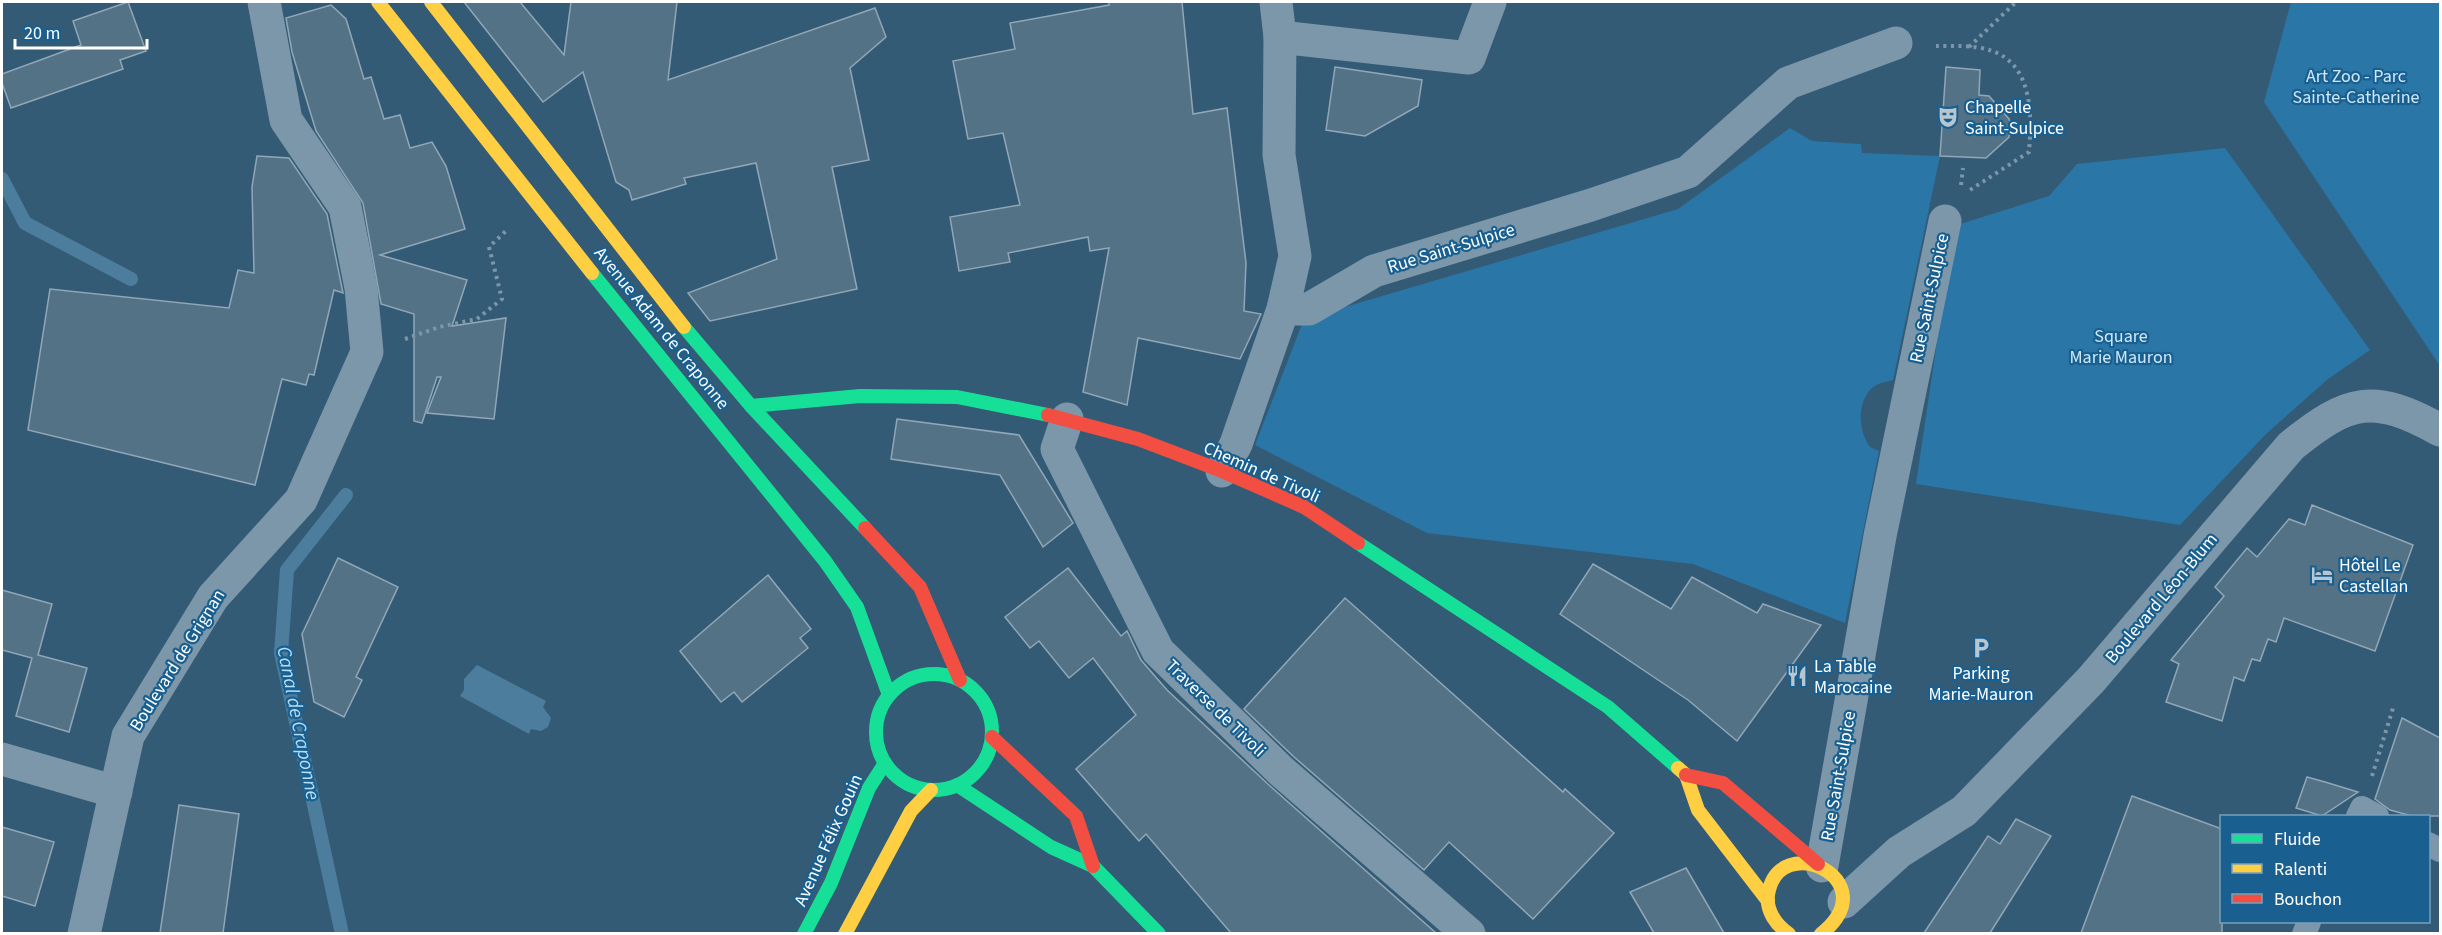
<svg xmlns="http://www.w3.org/2000/svg" width="2442" height="935" font-family="'Source Sans 3',sans-serif">
	<rect width="100%" height="100%" fill="#345b76"/>
	<g fill="#2a76a6">
		<path d="M2291 2H2440V366L2264 102Z"/>
		<path d="M1790 128 1812 141 1861 144 1862 153 1940 156 1893 380C1885 382 1877 383 1871 389 1856 404 1859 432 1870 447L1879 451 1845 623 1693 564 1427 533 1255 445 1304 319 1678 209Z"/>
		<path d="M2225 148 2370 350 2328 379 2266 434 2180 525 1916 484 1954 226 2049 196 2077 164Z"/>
	</g>
	<path fill="#4c7d9d" d="M477 665 546 701 543 707 551 718 548 727 541 731 531 729 529 734 460 696 464 690V679Z"/>
	<g fill="none" stroke-linecap="round" stroke-linejoin="round">
		<g stroke="#4c7d9d" stroke-width="14">
			<path d="M2 179 25 223 131 279"/>
			<path d="M342 934 281 653 287 570 346 495"/>
		</g>
	</g>
	<g fill="#537286" stroke="#91a7b7" stroke-width="1.5">
		<path d="M128 2 146 51 120 60 123 69 11 108 2 83V74L81 45 73 21Z"/>
		<path d="M464 2H520L564 55 571 2H677L668 80 875 8 886 37 850 68 869 160 832 167 857 289 710 321 688 293 777 259 756 163 684 178 686 184 632 200 629 190 616 182 583 72 543 102Z"/>
		<path d="M1109 2H1182L1193 114 1227 108 1246 263 1244 311 1261 314 1240 359 1138 338 1127 405 1083 392 1109 248 1090 251 1088 237 1008 253 1010 262 959 271 950 217 1020 205 1003 133 968 139 953 61 1015 49 1010 23 1109 5Z"/>
		<path d="M331 5 346 19 364 79 371 77 384 119 400 115 410 148 432 142 446 166 465 229 380 255 467 280 452 326 506 318 494 419 427 413 441 377H437L422 423 414 421V314L381 304 363 203 316 131 292 52 286 18Z"/>
		<path d="M1335 67 1422 80 1418 106 1365 136 1326 130Z"/>
		<path d="M1946 67 1980 70 1979 95 1989 96 2009 119 2011 124 2009 137 1986 158 1940 156Z"/>
		<path d="M257 156 289 158 327 214 343 293 334 290 314 375 309 374 306 385 282 379 255 485 28 430 50 289 229 308 238 270 254 273 252 187Z"/>
		<path d="M897 419 1019 435 1073 523 1043 547 1000 475 891 459Z"/>
		<path d="M2312 505 2413 545 2375 651 2284 618 2276 642 2268 639 2260 661 2252 659 2244 681 2234 677 2222 721 2166 702 2179 664 2171 660 2224 596 2215 587 2247 548 2257 557 2289 519 2305 525Z"/>
		<path d="M338 558 398 587 356 677 362 680 344 717 314 702 302 634Z"/>
		<path d="M1593 564 1671 609 1692 577 1757 613 1763 604 1821 625 1737 741 1688 700 1560 614Z"/>
		<path d="M1068 568 1121 636 1127 631 1141 660 1167 690 1269 785 1436 933H1231L1146 834 1139 841 1076 769 1136 715 1093 658 1069 678 1039 641 1030 648 1005 617Z"/>
		<path d="M768 575 811 629 800 638 808 648 742 702 734 692 721 702 680 651Z"/>
		<path d="M2 590 52 604 38 655 87 668 69 732 16 716 32 658 2 650Z"/>
		<path d="M1345 598 1563 792 1565 789 1614 833 1533 919 1449 842 1424 870 1294 757 1244 709Z"/>
		<path d="M2402 718 2440 738V816H2412L2390 810 2375 799Z"/>
		<path d="M2307 777 2325 782 2358 792 2322 816 2296 808Z"/>
		<path d="M2132 796 2222 829V933H2081Z"/>
		<path d="M179 805 239 814 223 933H160Z"/>
		<path d="M2016 819 2051 836 1990 933H1924L1988 836 2000 844Z"/>
		<path d="M2 827 54 842 35 906 2 896Z"/>
		<path d="M1686 868 1724 933H1654L1630 892Z"/>
	</g>
	<g fill="none" stroke-linecap="round" stroke-linejoin="round">
		<g stroke="#7c97a9" stroke-width="4" stroke-dasharray="3 4.5" stroke-linecap="butt">
			<path d="M1936 46C1953 46 1976 45 1992 51 2033 65 2032 116 2029 152L1970 190"/>
			<path d="M1969 47 2016 2"/>
			<path d="M1961 185 1963 168"/>
			<path d="M405 339 439 327 477 319 502 299 489 247 508 229"/>
			<path d="M2372 776 2394 705"/>
		</g>
		<g stroke="#7c97a9" stroke-width="24">
			<path d="M2358 816 2362 808 2377 816"/>
			<path d="M2428 844 2440 850"/>
			<path d="M2304 934 2309 922"/>
		</g>
		<g stroke="#7c97a9" stroke-width="33">
			<path d="M1280 37 1469 58 1490 2"/>
			<path d="M1283 309H1309L1374 271 1591 205 1688 172 1788 83 1896 43"/>
			<path d="M1067 419 1057 449 1158 651 1281 771 1469 934"/>
			<path d="M1222 471 1236 444 1283 309 1295 256 1279 155 1280 37 1276 2"/>
			<path d="M2 759 116 792"/>
			<path d="M1822 866 1880 536 1945 221"/>
			<path d="M1844 902 1899 852 1964 811 2091 680 2291 446C2349 399 2373 393 2440 430"/>
			<path d="M84 934 128 736 213 597 301 500 367 352 361 288 345 207 286 120 264 2"/>
		</g>
		<g stroke="#16e098" stroke-width="14">
			<path d="M592 273 825 561 857 607 889 695"/>
			<path d="M684 327 751 406 865 528"/>
			<path d="M751 406 860 396 957 397 1048 415"/>
			<path d="M1358 543 1608 707 1678 768"/>
			<circle cx="934" cy="732" r="58"/>
			<path d="M957 785 1051 847 1093 866 1159 934"/>
			<path d="M804 934 831 883 869 788 885 763"/>
		</g>
		<g stroke="#ffcf43" stroke-width="14">
			<path d="M378 2 592 273"/>
			<path d="M431 2 684 327"/>
			<path d="M1678 768 1686 775 1698 810 1768 901"/>
			<path d="M845 934 911 811 931 790"/>
			<path d="M1789 934C1776 925 1766 911 1768 895 1778 828 1889 880 1821 934"/>
		</g>
		<g stroke="#f24e42" stroke-width="14">
			<path d="M1048 415 1138 439 1222 471 1304 507 1358 543"/>
			<path d="M865 528 920 587 960 680"/>
			<path d="M992 737 1076 816 1093 866"/>
			<path d="M1686 775 1723 783 1818 864"/>
		</g>
	</g>
	<defs>
		<symbol id="theatre-bare" viewBox="-9 -9 18 18"><path d="M-5-5.5Q0-4 5-5.5V0Q5 5 0 6Q-5 5-5 0ZM-3.3-2.5H-1v1.5H-3.3ZM1-2.5H3.3v1.5H1ZM-2.8 1Q0 5.5 2.8 1Z" fill="#b8c6cf" stroke="#196091" stroke-width="2.5" paint-order="stroke"/></symbol>
		<symbol id="hotel-bare" viewBox="-9 -9 18 18"><path d="M-6-4.5h1.5V1H6V5H4.5V3h-9V5H-6ZM-4 0a1.8 1.8 0 1 1 3.6 0ZM.5 0V-2.5h3Q6-2.5 6 0Z" fill="#b8c6cf" stroke="#196091" stroke-width="2.5" paint-order="stroke"/></symbol>
		<symbol id="parking-bare" viewBox="-9 -9 18 18"><path d="M-3.5-5.5H1a3.5 3.5 0 0 1 0 7H-1V5.5H-3.5ZM-1-3.4V-.6H.8a1.4 1.4 0 0 0 0-2.8Z" fill="#b8c6cf" stroke="#196091" stroke-width="2.5" paint-order="stroke"/></symbol>
		<symbol id="restaurant-bare" viewBox="-9 -9 18 18"><path d="M-5-6h1v4h1v-4h1v4h1v-4h1v5L-1.5 .5V6h-2V.5L-5-1ZM5-6V6H3V1.5H1.5Q1.5-4 5-6Z" fill="#b8c6cf" stroke="#196091" stroke-width="2.5" paint-order="stroke"/></symbol>
	</defs>
	<g fill-rule="evenodd">
		<use href="#theatre-bare" x="1933" y="102" width="30" height="30"/>
		<use href="#hotel-bare" x="2307" y="560" width="30" height="30"/>
		<use href="#parking-bare" x="1966" y="633" width="30" height="30"/>
		<use href="#restaurant-bare" x="1782" y="661" width="30" height="30"/>
	</g>
	<g text-anchor="middle" stroke-width="4.5" stroke-linejoin="round" paint-order="stroke">
		<g font-size="18" fill="#cee9fb" stroke="#196091">
			<text x="2356" y="82">Art Zoo - Parc<tspan x="2356" dy="21">Sainte-Catherine</tspan></text>
			<text x="2121" y="342">Square<tspan x="2121" dy="21">Marie Mauron</tspan></text>
		</g>
		<g font-size="18" fill="#fff" stroke="#196091" text-anchor="start">
			<text x="1965" y="113">Chapelle<tspan x="1965" dy="21">Saint-Sulpice</tspan></text>
			<text x="2339" y="571">Hôtel Le<tspan x="2339" dy="21">Castellan</tspan></text>
			<text x="1814" y="672">La Table<tspan x="1814" dy="21">Marocaine</tspan></text>
			<text x="1981" y="679" text-anchor="middle">Parking<tspan x="1981" dy="21">Marie-Mauron</tspan></text>
		</g>
		<g font-size="18" fill="#fff" stroke="#196091">
			<text transform="translate(1451 248) rotate(-17)" y="6">Rue Saint-Sulpice</text>
			<text transform="translate(1929 298) rotate(-78)" y="6">Rue Saint-Sulpice</text>
			<text transform="translate(662 328) rotate(51)" y="6">Avenue Adam de Craponne</text>
			<text transform="translate(1262 472) rotate(24)" y="6">Chemin de Tivoli</text>
			<text transform="translate(2161 598) rotate(-50)" y="6">Boulevard Léon-Blum</text>
			<text transform="translate(177 660) rotate(-58)" y="6">Boulevard de Grignan</text>
			<text transform="translate(1216 708) rotate(44)" y="6">Traverse de Tivoli</text>
			<text transform="translate(1838 776) rotate(-80)" y="6">Rue Saint-Sulpice</text>
			<text transform="translate(828 840) rotate(-66)" y="6">Avenue Félix Gouin</text>
		</g>
		<g font-size="20" font-style="italic" fill="#b4ddf6" stroke="#196091">
			<text transform="translate(299 723) rotate(79)" y="7">Canal de Craponne</text>
		</g>
	</g>
	<rect width="2442" height="935" fill="none" stroke="#ffffff" stroke-width="6"/>
	<rect x="2220" y="815" width="210" height="108" fill="#196091" stroke="#75a0bd" stroke-width="1.5"/>
	<rect x="2232" y="834" width="30" height="9" fill="#16e098" stroke="#75a0bd" stroke-width="1.5"/>
	<text x="2274" y="845" font-size="18" fill="#ffffff">Fluide</text>
	<rect x="2232" y="864" width="30" height="9" fill="#ffcf43" stroke="#75a0bd" stroke-width="1.5"/>
	<text x="2274" y="875" font-size="18" fill="#ffffff">Ralenti</text>
	<rect x="2232" y="894" width="30" height="9" fill="#f24e42" stroke="#75a0bd" stroke-width="1.5"/>
	<text x="2274" y="905" font-size="18" fill="#ffffff">Bouchon</text>
	<path d="M15 39v9h132v-9" fill="none" stroke="#ffffff" stroke-width="3"/>
	<text x="24" y="39" font-size="18" fill="#ffffff" stroke="#196091" stroke-width="4.5" paint-order="stroke">20 m</text>
</svg>
